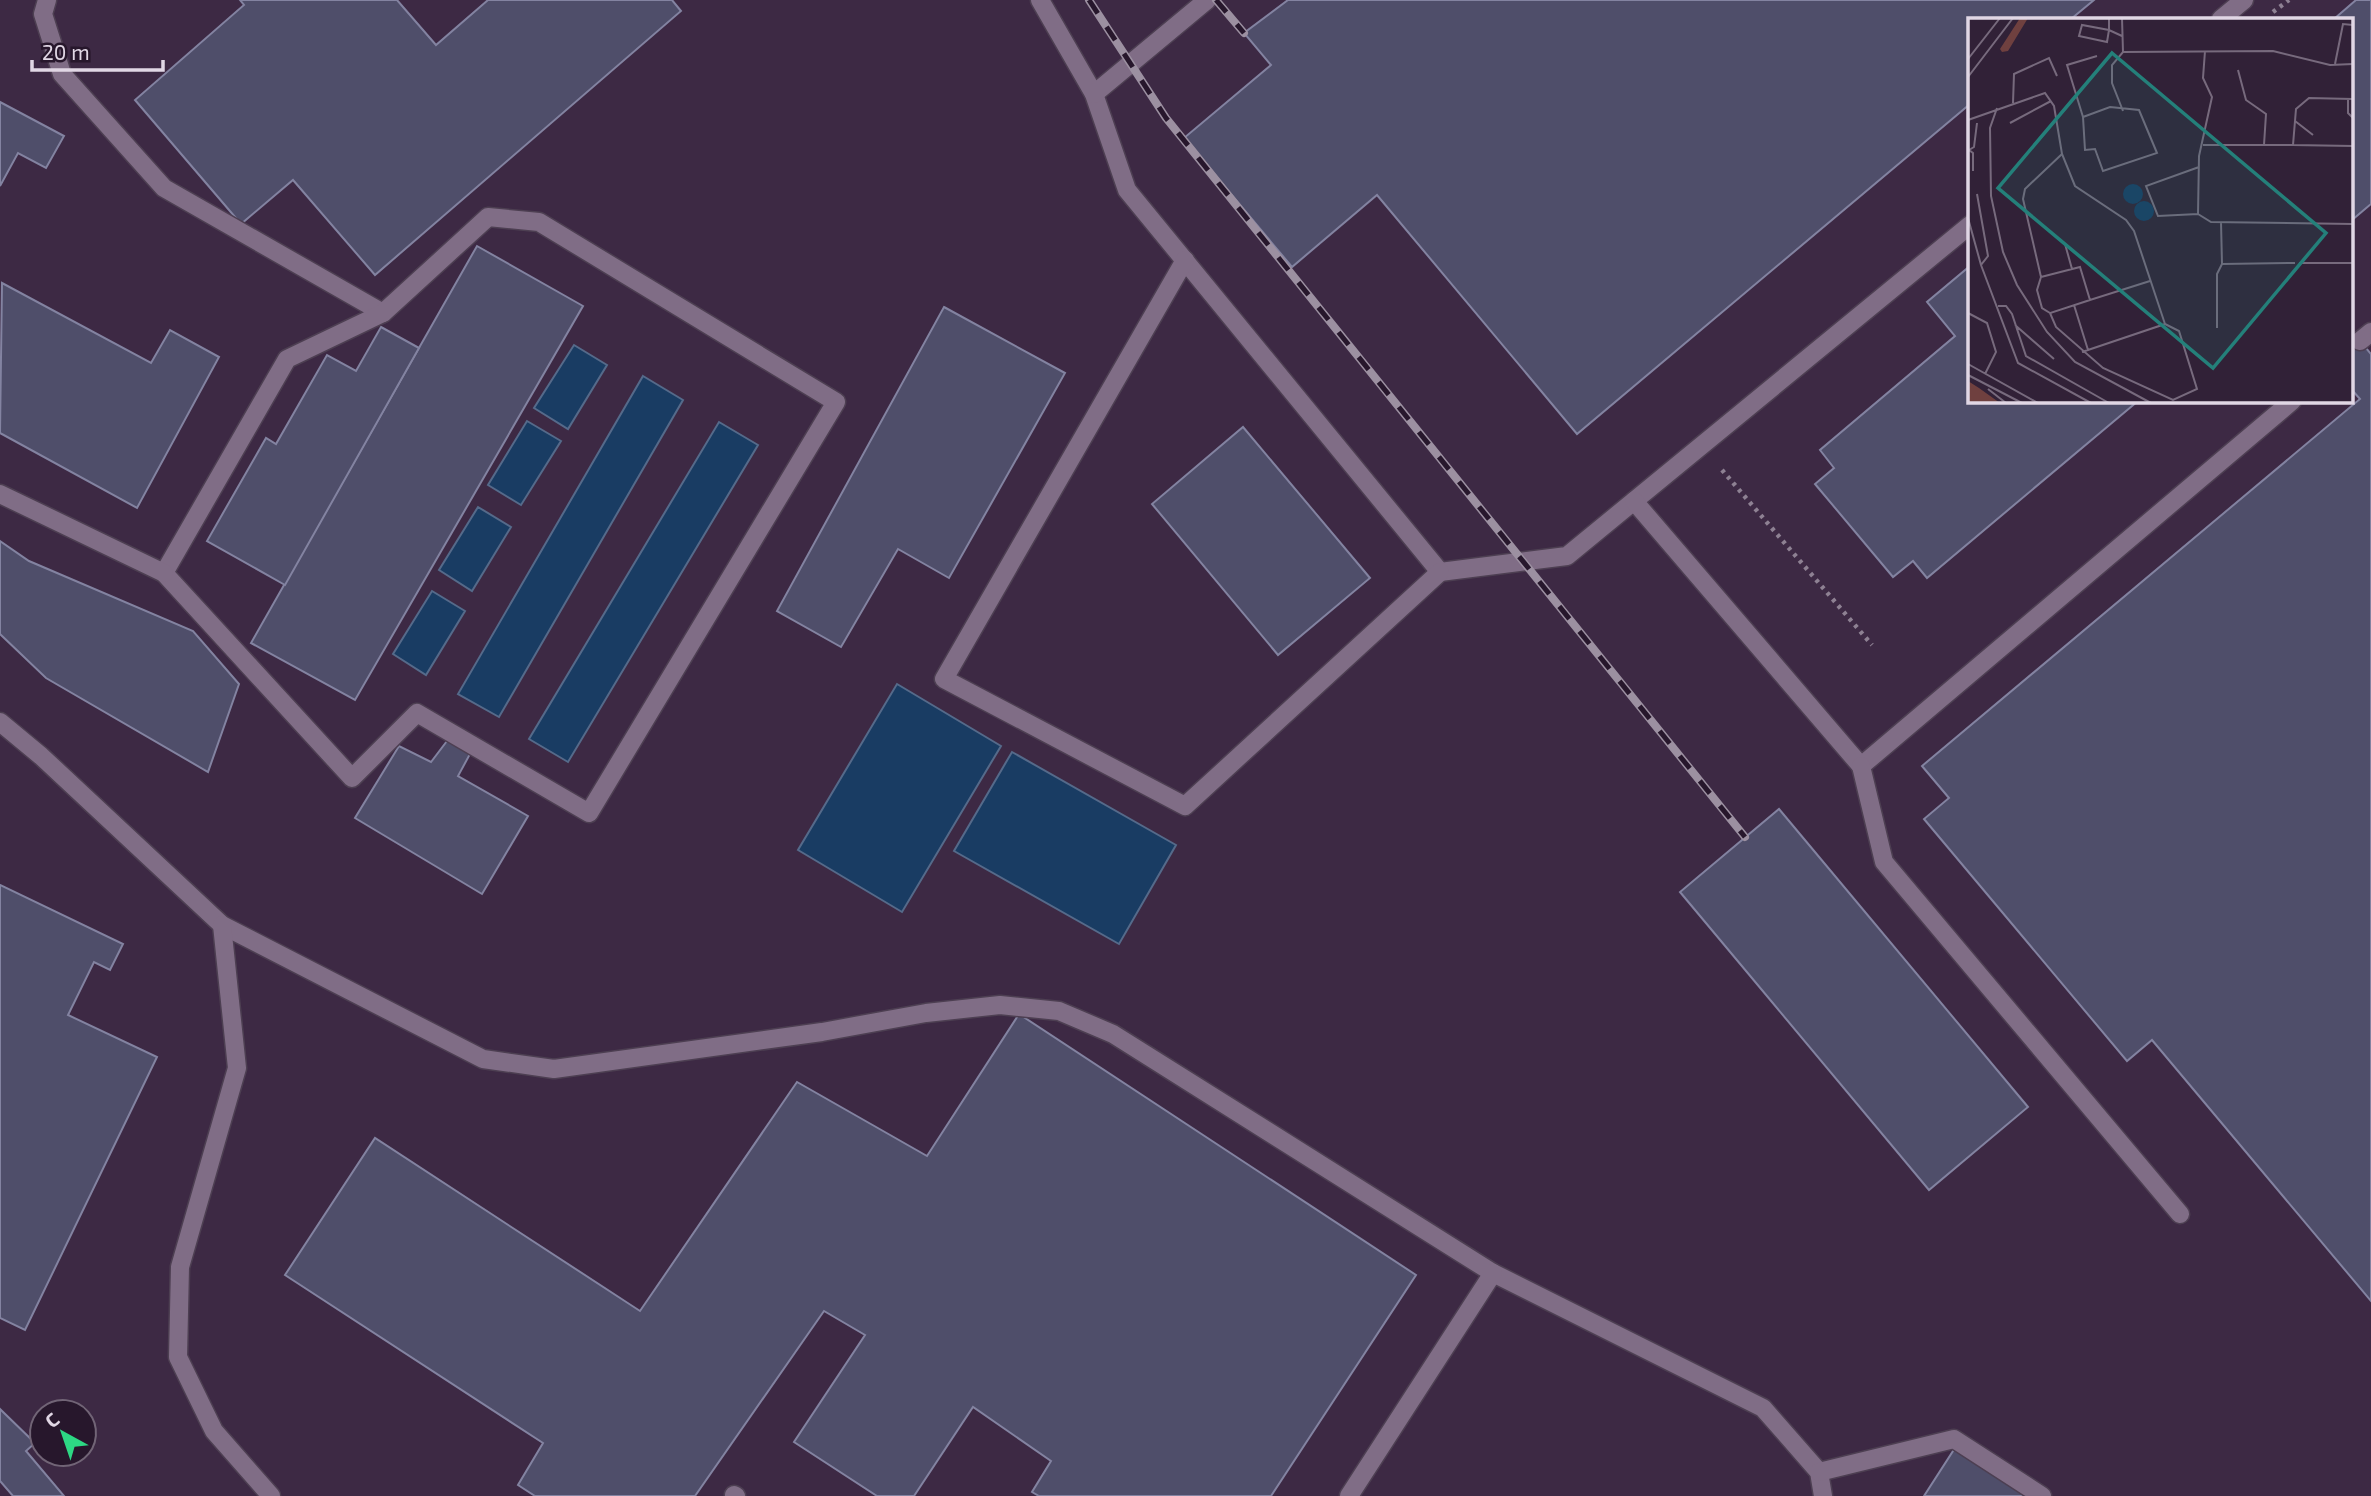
<svg xmlns="http://www.w3.org/2000/svg" width="2371" height="1496" font-family="'Exo 2',sans-serif">
	<rect width="100%" height="100%" fill="#312137"/>
	<path fill="#3d2944" fill-rule="evenodd" d="M0 0H2371V1496H0ZM1970 19H2352V401H1970ZM42 1412H84V1454H42Z"/>
	<g fill="#193c63" stroke="#556a8a" stroke-width="2">
		<path d="M574 345 607 365 568 429 534 408Z"/>
		<path d="M643 376 683 400 499 717 458 694Z"/>
		<path d="M527 421 561 441 521 505 488 485Z"/>
		<path d="M719 422 758 445 568 762 529 739Z"/>
		<path d="M478 507 511 527 472 591 439 570Z"/>
		<path d="M432 591 465 611 426 675 393 654Z"/>
		<path d="M897 684 1001 746 902 912 798 850Z"/>
		<path d="M1012 752 1176 845 1119 944 954 851Z"/>
	</g>
	<g fill="#4f4e6a" stroke="#8383a1" stroke-width="2">
		<path d="M240 0H397L436 45 488 0H672L681 11 375 275 293 180 241 224 135 100 244 5Z"/>
		<path d="M1288 0H2094L2071 19H1970V104L1577 434 1377 195 1292 267 1184 138 1271 65 1244 33Z"/>
		<path d="M2356 0H2371V204L2352 220V19H2334Z"/>
		<path d="M0 102 64 136 46 168 18 153 0 186Z"/>
		<path d="M477 246 583 306 355 700 251 643Z"/>
		<path d="M1970 266V401H2138L1927 578 1913 561 1893 577 1815 484 1834 468 1820 450 1955 336 1927 302Z"/>
		<path d="M2 283 151 363 170 330 219 357 137 508 0 433Z"/>
		<path d="M944 307 1065 373 949 578 898 549 841 647 777 611Z"/>
		<path d="M381 327 419 348 285 585 207 541 266 438 276 444 327 355 356 371Z"/>
		<path d="M2352 331 2371 354V1301L2152 1040 2127 1061 1924 819 1949 798 1922 766 2360 399 2352 390Z"/>
		<path d="M1243 427 1370 578 1278 655 1152 504Z"/>
		<path d="M0 541 29 561 193 631 239 684 208 772 46 678 0 634Z"/>
		<path d="M447 741 470 754 458 776 528 816 482 894 355 818 399 746 431 762Z"/>
		<path d="M1779 809 2028 1107 1929 1190 1680 892Z"/>
		<path d="M0 885 123 944 110 970 94 962 68 1015 157 1057 25 1330 0 1318Z"/>
		<path d="M1019 1014 1416 1275 1271 1496H1039L1032 1492 1051 1461 973 1407 914 1496H877L794 1442 865 1335 824 1311 695 1496H535L518 1485 543 1443 285 1275 375 1138 640 1311 797 1082 927 1156Z"/>
		<path d="M0 1409 35 1443 26 1451 64 1496H13L0 1481Z"/>
		<path d="M1955 1448 2027 1496H1924Z"/>
	</g>
	<g fill="none" stroke-linecap="round" stroke-linejoin="round">
		<defs>
			<g id="lane">
				<path d="M47 0 43 14 62 74 164 188 383 313"/>
				<path d="M1040 0 1094 94 1127 190 1440 572 1567 556 1970 225"/>
				<path d="M2221 19 2244 0"/>
				<path d="M1094 94 1207 0"/>
				<path d="M488 217 539 222 836 402 589 813 417 713 352 778 164 573 287 359 383 313Z"/>
				<path d="M1185 260 944 679 1185 806 1440 572"/>
				<path d="M2360 341 2371 332"/>
				<path d="M0 494 164 573"/>
				<path d="M1634 501 1861 766 2292 401"/>
				<path d="M0 722 41 756 222 925 483 1059 554 1069 822 1032 926 1013 1000 1005 1059 1011 1113 1034 1493 1273 1763 1408 1819 1472 1823 1496"/>
				<path d="M1861 766 1884 862 2180 1214"/>
				<path d="M222 925 237 1068 180 1267 178 1357 214 1431 271 1496"/>
				<path d="M1819 1472 1954 1439 2042 1496"/>
				<path d="M734 1495 736 1496"/>
				<path d="M1349 1496 1493 1273"/>
			</g>
		</defs>
		<use href="#lane" stroke="#4d3f52" stroke-width="21"/>
		<g stroke="#8e8193" stroke-width="4.5" stroke-dasharray="3.5 5" stroke-linecap="butt">
			<path d="M2273 12 2289 0"/>
			<path d="M1722 470 1872 645"/>
		</g>
		<use href="#lane" stroke="#806d86" stroke-width="18"/>
		<defs>
			<g id="rail">
				<path d="M1089 0 1166 118 1745 837"/>
				<path d="M1216 0 1244 33"/>
			</g>
		</defs>
		<use href="#rail" stroke="#9c90a1" stroke-width="8"/>
		<use href="#rail" stroke="#27172c" stroke-width="5" stroke-dasharray="16" stroke-linecap="butt"/>
	</g>
	<g transform="translate(1968 18)">
		<rect width="385" height="385" fill="#312137"/>
		<path d="M52 0H60L40 33 34 34 32 31ZM0 363 11 370 32 385H0Z" fill="#6f403f"/>
		<path d="M155 176a10 10 0 1 1 20 0a10 10 0 1 1-20 0ZM166 193a10 10 0 1 1 20 0a10 10 0 1 1-20 0Z" fill="#193c63"/>
		<path fill="none" stroke="#776a7d" stroke-width="2" d="M141 0V12L139 24 111 18 114 7 141 12 154 18M154 0 155 34M237 33 235 60 244 79 231 138 230 196 243 204 385 206M0 41 32 0M367 46 375 6 385 7M270 52 278 82 298 96 296 127M0 59 45 0M380 81V95L385 100M385 81 341 80 328 91 325 127 385 128M45 85 46 56 81 40 89 58M142 89 171 92 189 135 135 153 127 131 117 132 115 99ZM29 90 22 110 23 178 35 234 49 267 79 314 107 344 183 385M155 93 144 65V47L155 34 305 33 362 47 385 46M115 99 99 47 129 38M0 102 77 75 86 88 94 136 107 168 158 202 166 213 197 306 114 334M327 103 345 117M42 105 83 83M235 127H325M94 136 57 171 55 181 73 259 112 249 122 282 182 263M5 153V135L1 132 6 129 9 105M9 176 20 238 13 247 50 345 123 385M230 196 190 198 178 168 231 149M0 200 13 247M253 204 254 246 327 245M97 226 104 251M331 245H385M73 259 69 272 74 290 82 295M122 282 82 295 88 309 135 350 205 382 229 371 211 313 197 306M106 287 120 332M30 288H38L44 296 58 338 141 385M0 295 19 305 28 334 17 356M47 307 86 341M249 310V256L254 246M0 346 70 385M0 357 54 385M20 371 38 385"/>
		<path fill="#24807a" fill-opacity="0.15" stroke="#24807a" stroke-width="3.5" d="M144 35 358 215 245 350 30 170Z"/>
		<rect width="385" height="385" fill="none" stroke="#e1d7e5" stroke-width="3.5"/>
	</g>
	<g transform="translate(63 1433) rotate(320)"><circle r="33" fill="#27172c" stroke="#716476" stroke-width="2"/>
	<path d="M0-5L12 26L0 18L-12 26Z" fill="#2dd884"/>
	<text y="-10" font-size="19" font-weight="bold" text-anchor="middle" fill="#e1d7e5">С</text>
	</g>
	<path d="M32 60v10h131v-10" fill="none" stroke="#e1d7e5" stroke-width="3.5"/>
	<text x="42" y="60" font-size="21" fill="#e1d7e5" stroke="#27172c" stroke-width="5" paint-order="stroke">20 m</text>
</svg>
